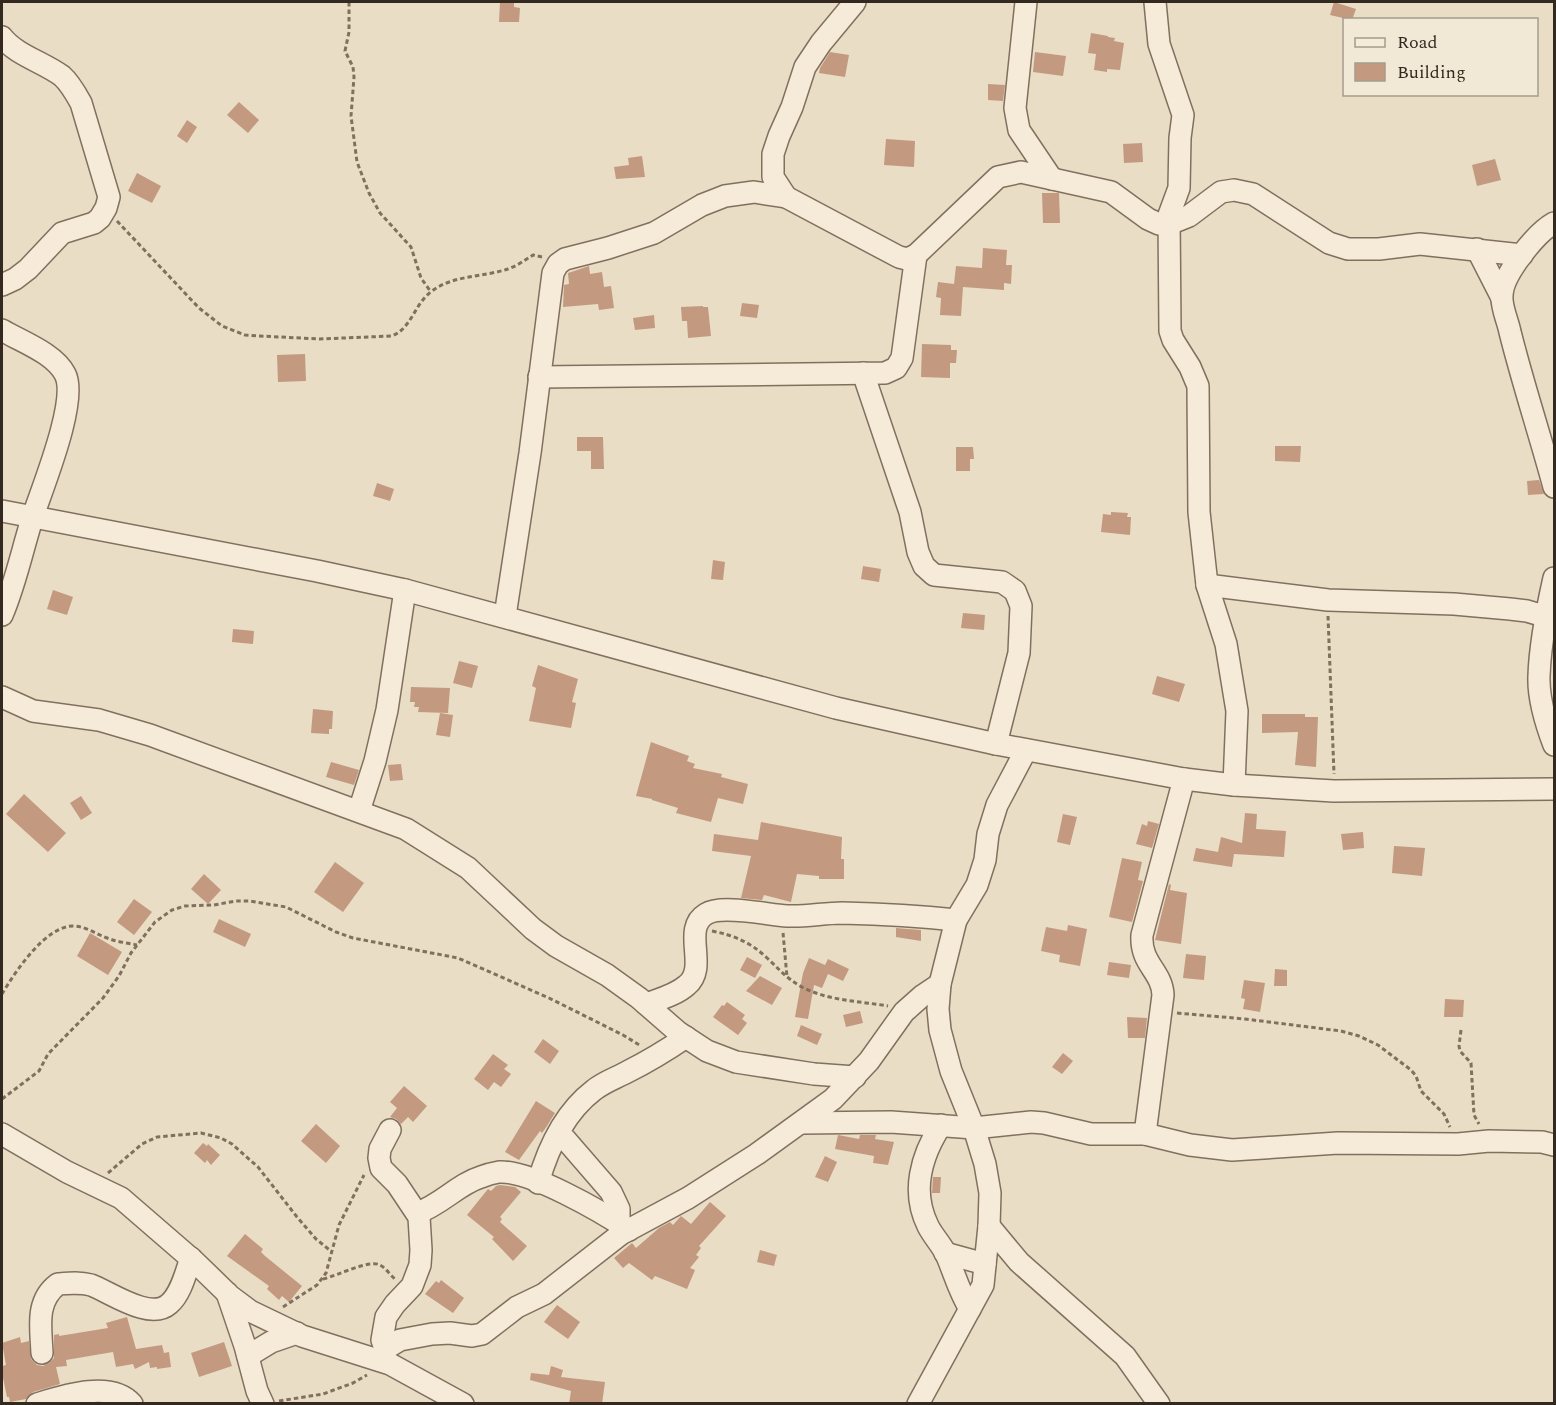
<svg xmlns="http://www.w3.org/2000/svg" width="1556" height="1405" font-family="Spectral,serif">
	<rect width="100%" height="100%" fill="#e9ddc6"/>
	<g fill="#c39980">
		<path d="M500 2H514V7L520 8 519 22H499Z"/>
		<path d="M1334 2 1356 9 1352 20 1330 15Z"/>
		<path d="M1091 33 1108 36V37L1115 38 1114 41 1124 43 1120 70 1107 69V72L1094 70 1096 54 1088 53Z"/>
		<path d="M830 52 849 55 845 77 819 73 820 68Z"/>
		<path d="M1035 52 1066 56 1063 76 1033 72Z"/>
		<path d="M988 84 1005 85 1003 101 988 100Z"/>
		<path d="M239 102 259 120 248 133 227 115Z"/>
		<path d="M187 120 197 127 187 143 177 136Z"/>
		<path d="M886 139 915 141 914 167 884 165Z"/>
		<path d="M1142 143 1143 162 1124 163 1123 144Z"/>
		<path d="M642 156 645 177 616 179 614 167 629 165 628 158Z"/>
		<path d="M1495 159 1501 180 1477 186 1472 165Z"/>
		<path d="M137 173 161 186 152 203 128 191Z"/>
		<path d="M1042 193H1059L1060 223H1043Z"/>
		<path d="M983 248 1007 250 1006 265H1012L1011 284 1004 283V290L963 287 961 316 940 315 941 298 936 297 938 282 954 284 956 266 982 268Z"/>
		<path d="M589 266 590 274 602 272 604 287 611 286 614 308 599 310 598 304 563 307 564 285 569 284 568 273Z"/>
		<path d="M742 303 759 305 757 318 740 316Z"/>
		<path d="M703 306V307H708L711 336 688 338 687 321H682L681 307Z"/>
		<path d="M654 315 655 328 635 330 633 318Z"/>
		<path d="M922 344 951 345V350H957L956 363H950V378L921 377Z"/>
		<path d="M305 354 306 381 278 382 277 355Z"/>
		<path d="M577 437H603L604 469H591V451H577Z"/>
		<path d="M1275 446H1301L1300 462 1275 461Z"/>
		<path d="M956 447H973L974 459H970V471H956Z"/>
		<path d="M1539 480 1544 494 1528 495 1527 481Z"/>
		<path d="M377 483 394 489 390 501 373 496Z"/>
		<path d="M1111 512 1128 513 1127 517H1131L1130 535 1101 532 1103 514 1111 515Z"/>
		<path d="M713 560 725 562 723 580 711 579Z"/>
		<path d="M863 566 881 569 879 582 861 579Z"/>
		<path d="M53 590 73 597 67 615 47 609Z"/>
		<path d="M963 613 985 615 984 630 961 628Z"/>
		<path d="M233 629 254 631 253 644 232 642Z"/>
		<path d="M459 661 478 666 472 688 453 683Z"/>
		<path d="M538 665 578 679 572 702 576 703 571 728 529 721 536 688 532 686Z"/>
		<path d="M1157 676 1185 684 1179 702 1152 694Z"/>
		<path d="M411 687 450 688 448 713 418 712 419 707H414L415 702H410Z"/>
		<path d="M313 709 333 711 332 729H329V734L311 733Z"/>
		<path d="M440 713 453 715 450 737 436 735Z"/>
		<path d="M1262 714H1305V717H1318L1316 767 1295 765 1298 732 1262 733Z"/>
		<path d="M651 742 689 756 687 761 695 764 693 768 722 774 721 777 748 784 743 804 718 798 711 822 676 813 678 808 652 800V799L636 796Z"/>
		<path d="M331 762 359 770 354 785 326 777Z"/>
		<path d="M401 764 403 780 390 781 388 765Z"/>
		<path d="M24 794 66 833 48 852 6 814Z"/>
		<path d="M81 796 92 813 81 820 70 803Z"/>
		<path d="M1245 813 1257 814 1256 829 1286 831 1284 857 1234 854 1232 867 1193 861 1196 848 1218 852 1221 837 1242 843Z"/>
		<path d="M1063 814 1077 817 1070 845 1057 842Z"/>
		<path d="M1148 821 1159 824 1152 848 1136 844 1142 824 1147 826Z"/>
		<path d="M761 822 842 837 841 859H844V879H819V876L797 874 791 902 764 895 762 900 741 898 751 856 712 851 714 834 758 840Z"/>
		<path d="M1363 832 1364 848 1343 850 1341 834Z"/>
		<path d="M1394 846 1425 848 1422 876 1392 873Z"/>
		<path d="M1122 858 1142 862 1138 880 1143 881 1132 922 1109 917Z"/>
		<path d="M335 862 364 883 343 912 314 892Z"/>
		<path d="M204 874 221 890 208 904 191 889Z"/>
		<path d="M1169 884 1171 885 1170 890 1187 893 1181 944 1155 940Z"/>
		<path d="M134 899 152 912 134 935 117 922Z"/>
		<path d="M219 919 251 934 245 947 213 932Z"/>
		<path d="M1068 925 1087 929 1080 966 1059 962 1060 955 1041 951 1046 927 1067 931Z"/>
		<path d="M896 928 921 930V941L896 937Z"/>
		<path d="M90 933 122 952 108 975 77 956Z"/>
		<path d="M1186 954 1206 956 1204 980 1183 978Z"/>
		<path d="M747 957 762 965 755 978 740 970Z"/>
		<path d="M809 958 825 965 828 959 849 969 843 981 828 974 822 988 814 985 808 1019 795 1017 803 973Z"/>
		<path d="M1109 962 1131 965 1129 978 1107 975Z"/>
		<path d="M1275 969 1287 970V986H1274Z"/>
		<path d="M760 976 782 988 772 1005 746 991Z"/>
		<path d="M1244 980 1265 983 1260 1012 1243 1009 1245 999 1241 998Z"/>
		<path d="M1445 999 1464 1000 1463 1017H1444Z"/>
		<path d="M727 1002 745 1015 742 1019 747 1023 738 1035 713 1017 722 1005 724 1006Z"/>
		<path d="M860 1011 863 1023 846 1027 843 1015Z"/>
		<path d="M1127 1017 1147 1018 1145 1038H1128Z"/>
		<path d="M801 1025 822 1034 817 1045 797 1036Z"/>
		<path d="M543 1039 559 1051 550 1064 534 1052Z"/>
		<path d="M1063 1053 1073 1061 1062 1074 1052 1067Z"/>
		<path d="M493 1054 508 1065 504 1069 511 1074 501 1087 494 1082 488 1090 474 1079Z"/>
		<path d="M404 1086 427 1106 413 1122 408 1117 401 1124 396 1119 390 1117 397 1108 390 1102Z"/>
		<path d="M536 1101 555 1113 547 1126 542 1133 540 1131 519 1160 505 1152Z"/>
		<path d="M316 1124 340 1146 326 1163 301 1141Z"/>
		<path d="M838 1135 859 1139 860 1135H876L875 1139 894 1142 888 1165 873 1163 874 1156 835 1149Z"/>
		<path d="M203 1143 207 1146 208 1144 220 1155 211 1165 207 1160 205 1163 194 1153Z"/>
		<path d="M825 1156 837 1162 828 1182 815 1177Z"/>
		<path d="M933 1177H941L940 1193H932Z"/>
		<path d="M500 1185 515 1187 521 1192 500 1217 502 1219 500 1222 527 1246 513 1261 492 1239 494 1237 467 1215 488 1189 491 1191 496 1186Z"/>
		<path d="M710 1202 726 1216 699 1246 701 1248 696 1255 699 1257 690 1268 695 1270 687 1289 655 1276 652 1280 629 1263 623 1268 614 1258 632 1243 636 1248 659 1228 670 1222 673 1225 681 1216 691 1224Z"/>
		<path d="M245 1234 263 1249 261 1252 265 1256 302 1286 289 1302 282 1296 279 1300 267 1289 269 1286 227 1256Z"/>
		<path d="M760 1250 777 1255 774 1266 757 1262Z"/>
		<path d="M441 1280 464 1298 453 1313 425 1294 436 1281 439 1283Z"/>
		<path d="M557 1305 580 1322 568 1339 544 1322Z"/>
		<path d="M127 1317 136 1349 162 1345 164 1353 169 1352 171 1367 157 1369V1367L150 1368 149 1362 135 1369 133 1364 116 1367 113 1352 66 1360 67 1366 56 1367 60 1384 33 1392 26 1399 10 1402 9 1397H7L2 1373V1366L6 1365 2 1343 20 1337 21 1343 29 1341 31 1359 37 1365 43 1366 49 1363 54 1358V1335L59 1334V1336L108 1328 106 1323Z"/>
		<path d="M224 1342 232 1366 199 1377 191 1353Z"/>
		<path d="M551 1366 563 1370 561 1377 605 1382 602 1404H569L571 1391 530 1380 531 1373 549 1375Z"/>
	</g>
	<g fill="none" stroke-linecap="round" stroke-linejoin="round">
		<defs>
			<g id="minor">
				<path d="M1026 2 1015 108 1019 130 1052 179"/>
				<path d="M1155 2 1159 44 1183 115 1180 138 1179 188 1169 215 1170 331 1173 340 1190 367 1198 386 1199 512 1207 585 1226 644 1237 711 1234 785"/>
				<path d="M2 37C16 55 43 62 62 76 70 83 76 94 81 103L109 197 106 208 100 218 94 223 62 233 28 269 15 279 2 285"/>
				<path d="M786 197 773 177V154L779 136 792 107 805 67 821 43 855 2"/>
				<path d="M1554 223C1536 233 1502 275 1502 296 1501 307 1508 321 1510 332 1523 384 1540 435 1554 487"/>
				<path d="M1477 249 1501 296"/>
				<path d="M2 330C22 342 54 353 65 374 79 400 41 491 32 519 22 551 15 585 2 615"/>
				<path d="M863 373 910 512 918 552 924 566 934 575 1002 582 1015 591 1021 606 1019 653 996 744"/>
				<path d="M539 377 885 373 896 368 902 358 916 255"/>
				<path d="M2 511 317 571 405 590 836 708 996 744 1184 779 1234 785 1334 791 1554 789"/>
				<path d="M1554 578C1547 609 1540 643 1539 676 1538 699 1546 724 1554 745"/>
				<path d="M1207 585 1328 600 1454 604 1510 609 1527 611 1554 619"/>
				<path d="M505 616 530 453 553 273 558 264 565 259 608 248 654 233 702 205 725 196 754 192 786 197 899 257 907 259 916 255 998 177 1021 172 1111 192 1148 219 1159 224H1169L1189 216 1221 192 1234 190 1253 194 1329 243 1348 249H1379L1420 244 1522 255"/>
				<path d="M2 697 33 711 99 720 150 735 406 829 468 868 533 929 556 946 607 975 639 998 678 1032 707 1051 736 1062 814 1074 855 1077"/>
				<path d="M359 811 375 761 387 710 405 590"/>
				<path d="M646 1004C660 999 676 995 687 985 709 967 681 929 706 914 722 904 768 915 787 916 806 917 824 913 842 913 880 914 918 916 956 920"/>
				<path d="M801 1123 891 1122 974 1128 1031 1122 1044 1123 1091 1134H1145L1190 1145 1232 1150 1338 1143 1458 1144 1489 1141 1542 1142 1554 1145"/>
				<path d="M941 1125C921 1156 911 1192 928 1226 933 1236 941 1244 946 1254 954 1272 959 1292 970 1309"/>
				<path d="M2 1134 67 1172 121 1198 195 1262 230 1296 250 1311 302 1336 390 1364 463 1404"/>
				<path d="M558 1134 566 1140 611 1192 619 1209V1223"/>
				<path d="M1145 1134 1163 995C1162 971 1140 964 1142 935L1184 779"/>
				<path d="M538 1183C548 1148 565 1112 594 1090 604 1082 616 1078 627 1072 647 1062 667 1050 686 1037"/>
				<path d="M417 1213C441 1205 458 1184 481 1177 486 1175 493 1173 499 1172 530 1170 602 1212 629 1230"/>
				<path d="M989 1226 1019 1262 1125 1356 1159 1404"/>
				<path d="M945 1253 985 1264"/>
				<path d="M227 1293 245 1346 257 1391 263 1404"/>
				<path d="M385 1349 382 1340 386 1317 395 1304 412 1286 420 1265 421 1250 419 1217 397 1184 381 1168 379 1158 380 1149 390 1130"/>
				<path d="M42 1353C41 1328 35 1301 58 1284 70 1283 80 1282 91 1285 110 1292 150 1321 169 1304 181 1294 186 1272 191 1258"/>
				<path d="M248 1356 271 1342 297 1333"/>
				<path d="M379 1360 385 1349 400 1340 432 1334 450 1333 472 1336 482 1334 517 1307 544 1294 621 1234 688 1198 757 1154 833 1099 869 1061 904 1012 922 996 940 984"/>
				<path d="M37 1404C63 1396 111 1380 132 1404"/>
				<path d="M918 1404 983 1285 989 1226 990 1193 985 1164 974 1128 951 1071 940 1030 938 1009 940 984 956 920 977 885 985 860 988 834 997 805 1026 750"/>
			</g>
		</defs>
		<use href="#minor" stroke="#82705e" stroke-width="24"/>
		<g stroke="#82705e" stroke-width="3" stroke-dasharray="4.5 3" stroke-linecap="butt">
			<path d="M349 2V32L345 51 353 67 354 77 351 116 357 162 369 193 380 213 411 247 421 278 431 292"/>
			<path d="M117 221 199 308 222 326 245 335 260 336 319 339 392 336C412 328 414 304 432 291 453 275 484 277 508 269 517 266 525 260 533 255L542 257"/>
			<path d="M1328 616 1334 774"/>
			<path d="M712 931C733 935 750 942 766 957 778 968 787 979 802 987 829 1001 859 1001 888 1006"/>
			<path d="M783 933 787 977"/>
			<path d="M2 994C15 972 46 925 74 926 88 927 97 935 110 939 118 942 128 943 137 945"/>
			<path d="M1177 1013 1245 1019 1341 1031 1359 1036 1378 1045 1411 1070 1416 1076 1421 1091 1444 1114 1450 1127"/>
			<path d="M1461 1030 1459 1046 1460 1051 1471 1063 1474 1115 1479 1124"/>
			<path d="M2 1099 39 1071 48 1054 103 998 119 976 131 953 155 922 172 910 185 906 214 905 236 901H250L286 907 336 932 353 938 458 958 549 998 623 1035 641 1046"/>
			<path d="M108 1173 142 1144 157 1137 201 1133 221 1138 232 1144 258 1167 297 1217 316 1239 332 1252"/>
			<path d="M323 1279C337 1276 369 1259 380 1265 386 1268 390 1275 395 1279"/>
			<path d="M283 1307 317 1285 326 1273 339 1225 364 1175"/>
			<path d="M279 1401 323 1394 353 1383 367 1375"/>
		</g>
		<use href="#minor" stroke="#f5ebd8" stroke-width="21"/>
	</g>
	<rect width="1556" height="1405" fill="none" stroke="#342920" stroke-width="6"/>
	<rect x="1343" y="18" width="195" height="78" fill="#f1e8d5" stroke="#a59c8d" stroke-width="1.5"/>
	<rect x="1355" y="38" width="30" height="9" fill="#f5ebd8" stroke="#a59c8d" stroke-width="1.5"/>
	<text x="1397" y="48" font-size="18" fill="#342920">Road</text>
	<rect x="1355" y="63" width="30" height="18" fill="#c39980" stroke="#a59c8d" stroke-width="1.5"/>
	<text x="1397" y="78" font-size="18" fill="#342920">Building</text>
</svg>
